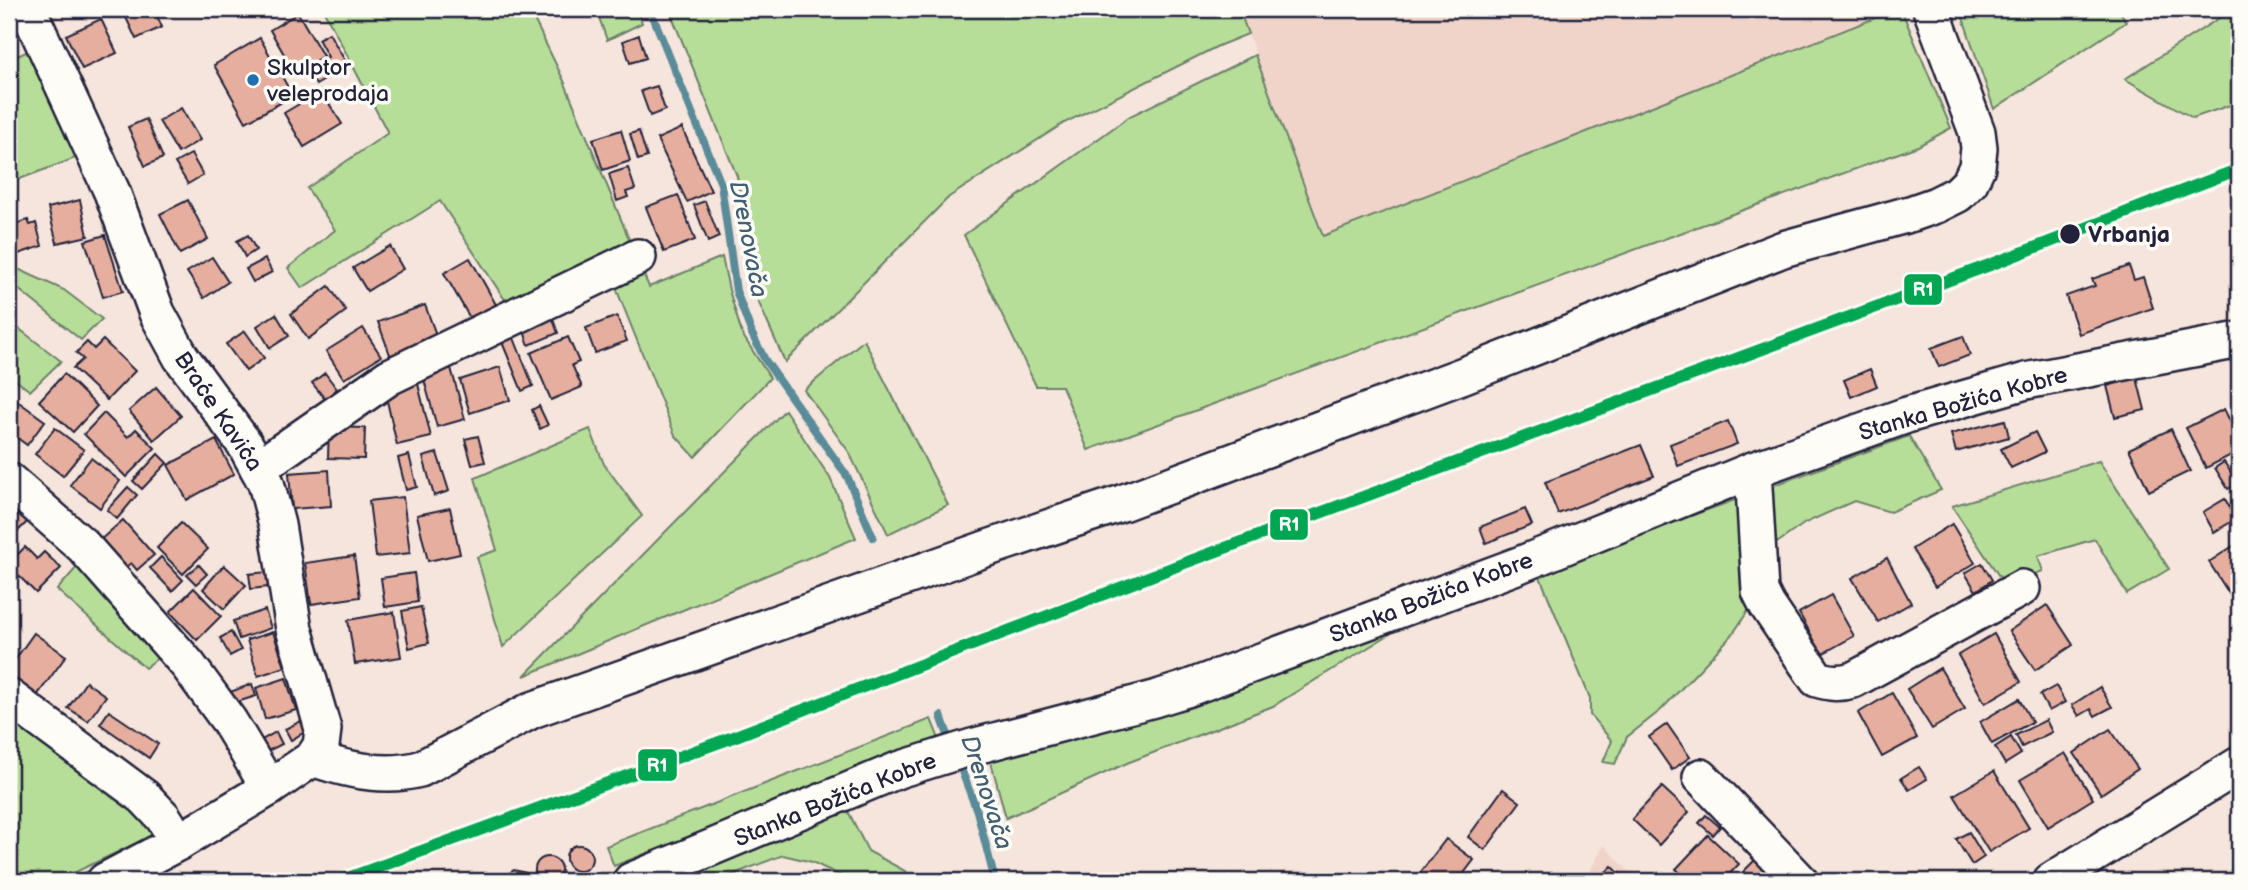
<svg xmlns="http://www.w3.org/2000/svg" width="2248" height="890" font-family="'Balsamiq Sans',sans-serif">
	<rect width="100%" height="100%" fill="#f6e5dc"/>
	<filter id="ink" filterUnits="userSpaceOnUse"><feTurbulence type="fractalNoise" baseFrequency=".0143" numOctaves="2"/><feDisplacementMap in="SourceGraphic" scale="14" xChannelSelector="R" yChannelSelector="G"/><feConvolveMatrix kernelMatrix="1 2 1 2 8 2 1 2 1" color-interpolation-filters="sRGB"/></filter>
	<g filter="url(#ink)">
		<g fill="#f1d4c9">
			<path d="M1239 9H1898L1323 236Z"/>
			<path d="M1604 845 1638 881H1584Z"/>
		</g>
		<g fill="#b7de99" stroke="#6c806a" stroke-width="2">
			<path d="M323 9H529L564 81 634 251 511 309 440 201 302 288 288 268 335 230 307 188 388 133Z"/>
			<path d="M596 9H637L642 23 607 40Z"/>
			<path d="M669 9H1239L1248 34 1218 46 1064 123 949 197 785 362 754 292 751 262 737 176Z"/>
			<path d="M1898 9H1901L1951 128 1918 146 1088 450 1062 386H1036L964 235 1130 116 1255 55 1323 236Z"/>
			<path d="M1960 9H2119L2126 22 1994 109Z"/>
			<path d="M2233 9H2239V102L2193 118 2125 79Z"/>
			<path d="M30 50 81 156 9 183V60Z"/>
			<path d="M722 257 729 290 742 334 770 378 695 457 675 435 612 278 640 266 649 287Z"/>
			<path d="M9 265 64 290 102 319 81 340 12 284 9 288Z"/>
			<path d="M9 321 61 361 30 391 9 375Z"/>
			<path d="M864 340 948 505 888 534 849 452 804 390Z"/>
			<path d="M785 410 830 478 856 538 524 676Z"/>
			<path d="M590 429 604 464 642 516 503 647 477 557 497 550 475 478Z"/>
			<path d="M1909 436 1941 490 1890 512 1854 501 1805 523 1767 550 1764 489Z"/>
			<path d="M2099 461 2169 569 2127 594 2095 539 2038 556 2043 571 2005 585 1952 506Z"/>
			<path d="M1743 497 1750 608 1732 635 1661 710 1627 737 1615 764 1603 762 1612 741 1590 715V698L1538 572Z"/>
			<path d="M83 560 164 653 145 668 57 590Z"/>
			<path d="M1395 631 1273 706 1127 763 1006 818 990 758 1140 722Z"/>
			<path d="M9 710 150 817 153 835 57 881H9Z"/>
			<path d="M931 719 939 739 614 866 606 846Z"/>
			<path d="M848 811 868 851 905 871 913 881H852L812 862 783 855 716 881H673Z"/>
		</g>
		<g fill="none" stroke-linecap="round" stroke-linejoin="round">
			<g stroke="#5a8b99" stroke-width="8">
				<path d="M650 9 721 184 736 291 752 334 765 360 847 476 873 537"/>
				<path d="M941 716 952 746"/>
				<path d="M958 761 977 811 995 881"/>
				<path d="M74 881 99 869"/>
			</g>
		</g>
		<g fill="#e6ae9e" stroke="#22223b" stroke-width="2">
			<path d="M122 9H154L162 27 136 39Z"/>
			<path d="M298 13 323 56 295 73 270 30Z"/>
			<path d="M101 19 117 53 82 69 66 35Z"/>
			<path d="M329 33 348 66 316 85 307 70 328 57 318 39Z"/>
			<path d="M639 35 646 58 630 63 623 41Z"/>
			<path d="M260 38 293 96 246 122 214 65Z"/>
			<path d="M657 86 665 110 650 116 641 91Z"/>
			<path d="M321 91 342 124 304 147 284 113Z"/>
			<path d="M181 108 200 140 178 153 159 121Z"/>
			<path d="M146 119 163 158 145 166 128 127Z"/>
			<path d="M682 128 711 191 687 202 657 139Z"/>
			<path d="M621 130 630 161 603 170 593 139Z"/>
			<path d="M639 131 647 157 638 160 630 134Z"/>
			<path d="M191 154 203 175 188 184 175 163Z"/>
			<path d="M628 168 635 189 626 192 628 197 617 201 609 174Z"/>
			<path d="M678 195 695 240 664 252 646 207Z"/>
			<path d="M80 200 88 236 57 243 48 208Z"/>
			<path d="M188 200 208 239 180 254 160 214Z"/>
			<path d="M705 201 719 237 708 242 694 205Z"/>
			<path d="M28 220 30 225 36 223 42 246 9 257V226Z"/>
			<path d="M105 235 123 291 103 297 85 241Z"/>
			<path d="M248 235 256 250 245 257 237 241Z"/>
			<path d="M390 246 403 269 367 291 353 268Z"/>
			<path d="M212 257 228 282 204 298 187 272Z"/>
			<path d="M470 258 499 310 474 325 444 273Z"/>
			<path d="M265 259 272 272 253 282 246 269Z"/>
			<path d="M2129 266 2134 280 2143 277 2153 308 2079 334 2066 296 2095 286 2092 279Z"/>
			<path d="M329 286 346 311 308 339 291 314Z"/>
			<path d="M425 305 439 343 392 360 378 322Z"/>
			<path d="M276 314 289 336 270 348 257 326Z"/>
			<path d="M551 314 558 333 529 345 522 326Z"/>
			<path d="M617 316 627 341 595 353 586 328Z"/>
			<path d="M363 328 381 356 344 379 326 351Z"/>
			<path d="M245 331 264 358 246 371 226 344Z"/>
			<path d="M1963 336 1970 355 1939 367 1931 348Z"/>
			<path d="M568 337 579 362 572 365 582 387 551 400 531 353Z"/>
			<path d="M514 338 533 386 522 391 502 342Z"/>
			<path d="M103 340 135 371 107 400 73 368 83 359 76 353 87 342 94 349Z"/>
			<path d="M500 367 510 400 470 413 460 380Z"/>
			<path d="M451 368 465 419 437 427 423 376Z"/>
			<path d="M1870 369 1877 386 1851 397 1844 380Z"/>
			<path d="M325 373 337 389 325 399 312 383Z"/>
			<path d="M64 374 97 406 73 432 39 401Z"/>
			<path d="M2137 378 2145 410 2115 417 2107 386Z"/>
			<path d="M418 384 431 437 397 445 385 392Z"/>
			<path d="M156 387 181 416 154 440 129 411Z"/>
			<path d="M9 395 45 421 27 445 9 432Z"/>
			<path d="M539 406 548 425 540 429 532 410Z"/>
			<path d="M2224 409 2239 439V451L2206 468 2186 428Z"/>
			<path d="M104 413 128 437 136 429 155 448 126 477 84 434Z"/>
			<path d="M2005 420 2009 437 1956 452 1951 434Z"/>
			<path d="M1728 421 1737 444 1678 466 1670 444Z"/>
			<path d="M329 427 365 428 364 459 328 458Z"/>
			<path d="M55 428 84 450 63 476 35 454Z"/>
			<path d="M2171 429 2190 471 2149 491 2129 449Z"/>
			<path d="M2035 432 2045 452 2011 468 2001 449Z"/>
			<path d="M478 436 485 462 472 465 465 439Z"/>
			<path d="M216 440 234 474 187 500 168 465Z"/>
			<path d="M1641 445 1654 476 1558 514 1545 482Z"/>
			<path d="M437 453 449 491 434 496 423 457Z"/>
			<path d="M158 454 167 463 142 489 133 481Z"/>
			<path d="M409 455 417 487 406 490 398 458Z"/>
			<path d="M91 458 120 481 100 508 70 485Z"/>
			<path d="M2224 462 2238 483 2228 489 2215 468Z"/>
			<path d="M329 470 331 506 292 509 289 473Z"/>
			<path d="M128 487 137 495 117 519 107 510Z"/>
			<path d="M403 497 410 553 376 557 369 501Z"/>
			<path d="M2225 499 2236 519 2214 532 2203 512Z"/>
			<path d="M450 508 460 554 428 561 417 515Z"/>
			<path d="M23 509 32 517 14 535 9 530V523Z"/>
			<path d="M1525 509 1532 525 1486 543 1480 527Z"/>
			<path d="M123 520 154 555 137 570 131 563 123 569 99 541Z"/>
			<path d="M181 523 208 549 183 574 157 548Z"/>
			<path d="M1952 524 1975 563 1935 587 1912 549Z"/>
			<path d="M2239 542V600L2235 603 2209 562Z"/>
			<path d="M25 547 37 559 44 552 61 568 36 593 9 566V563Z"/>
			<path d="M354 556 360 597 311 604 305 563Z"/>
			<path d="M161 557 183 580 172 591 150 568Z"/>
			<path d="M1887 558 1911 603 1878 622 1852 578Z"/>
			<path d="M1982 563 1992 580 1976 591 1965 573Z"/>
			<path d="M199 565 207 574 196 584 187 575Z"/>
			<path d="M224 565 246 585 224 609 203 589Z"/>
			<path d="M267 572 268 587 251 589 249 574Z"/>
			<path d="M414 573 418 602 385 607 381 578Z"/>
			<path d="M194 588 221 616 197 640 170 612Z"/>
			<path d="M1831 595 1854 636 1822 654 1799 613Z"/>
			<path d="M2047 605 2073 645 2035 670 2009 631Z"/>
			<path d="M421 607 429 643 409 648 402 611Z"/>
			<path d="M265 610 271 628 239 639 233 621Z"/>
			<path d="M394 612 401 657 355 664 348 620Z"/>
			<path d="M231 632 241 650 230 656 220 638Z"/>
			<path d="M273 632 285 667 258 676 247 640Z"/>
			<path d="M34 633 66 656 36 697 9 677V668Z"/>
			<path d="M1994 634 2021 682 1985 703 1958 655Z"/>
			<path d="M1940 668 1965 709 1932 729 1907 689Z"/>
			<path d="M286 678 296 710 265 719 256 688Z"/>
			<path d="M86 682 106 696 88 721 68 708Z"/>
			<path d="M252 684 256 696 234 703 230 692Z"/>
			<path d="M2056 686 2065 702 2049 711 2040 695Z"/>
			<path d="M2100 687 2112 707 2095 716 2091 709 2079 716 2072 705Z"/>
			<path d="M1892 693 1917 738 1882 757 1858 713Z"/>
			<path d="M2019 699 2032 722 1992 744 1980 722Z"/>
			<path d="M109 711 158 744 149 758 100 724Z"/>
			<path d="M2046 720 2052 732 2022 747 2016 735Z"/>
			<path d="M301 721 306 731 291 740 285 729Z"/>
			<path d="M1667 724 1690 757 1672 770 1649 737Z"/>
			<path d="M2110 729 2138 769 2101 794 2074 753Z"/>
			<path d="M276 732 282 744 268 751 262 740Z"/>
			<path d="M2011 737 2021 754 2005 764 1995 747Z"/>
			<path d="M2065 753 2093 799 2048 827 2020 780Z"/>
			<path d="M1919 767 1927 779 1909 790 1901 778Z"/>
			<path d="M1994 771 2029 828 1989 852 1954 795Z"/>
			<path d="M1662 787 1689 812 1659 845 1632 819Z"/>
			<path d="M1503 789 1520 802 1485 850 1468 837Z"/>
			<path d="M1706 815 1720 827 1713 835 1699 823Z"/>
			<path d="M1969 832 1984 857 1972 865 1956 839Z"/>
			<path d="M1708 835 1739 864 1723 881H1689L1676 869Z"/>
			<path d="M1446 839 1474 860 1458 881H1414Z"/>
			<circle cx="579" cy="858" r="13"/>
			<circle cx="548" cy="870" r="13"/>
			<path d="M1756 859 1771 873 1762 881H1752L1743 872Z"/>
			<path d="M1612 866 1627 881H1597Z"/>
			<path d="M514 870 526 873 530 881H504L506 875Z"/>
		</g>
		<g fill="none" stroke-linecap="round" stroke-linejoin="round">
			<defs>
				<g id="minor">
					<path d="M28 9 112 192 157 313 181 357 246 446 266 483 277 525 294 629 323 729 321 746 313 758 269 788 179 842 105 881"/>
					<path d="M258 468 389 377 638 257"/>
					<path d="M1753 470 1760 591 1767 605 1817 679C1830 683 1840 684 1853 680L2022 588"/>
					<path d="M9 481 83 546 188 665 229 721 269 788"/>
					<path d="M9 697 144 797 163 817 179 842"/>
					<path d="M313 758C346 770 386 778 420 769L532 710 988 548 1122 503 1464 375 1783 249 1913 213 1936 205 1958 194 1970 182 1977 167 1979 148 1977 132 1931 9"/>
					<path d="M1701 777 1800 881"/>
					<path d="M631 881 898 770 972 747 1154 699 1186 689 1519 565 1753 470 1907 415 2026 381 2239 340"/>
					<path d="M2051 881 2239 765"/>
				</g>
			</defs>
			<use href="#minor" stroke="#22223b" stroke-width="40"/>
			<use href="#minor" stroke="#fdfcf7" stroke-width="35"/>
			<defs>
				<path id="rail-1" d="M340 881 728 739 1182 564 1995 263 2239 169"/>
			</defs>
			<use href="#rail-1" stroke="#fdfcf7" stroke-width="18"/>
			<use href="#rail-1" stroke="#00a651" stroke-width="12"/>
		</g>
	</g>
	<circle fill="#1f6fb2" stroke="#fdfcf7" stroke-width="2.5" cx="253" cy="80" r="7"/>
	<circle fill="#22223b" stroke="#fdfcf7" stroke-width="2.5" cx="2070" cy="234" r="11"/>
	<g text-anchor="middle" stroke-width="7" stroke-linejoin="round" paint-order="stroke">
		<g font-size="23" fill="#22223b" stroke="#fdfcf7" text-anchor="start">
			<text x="267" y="75">Skulptor<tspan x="267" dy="26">veleprodaja</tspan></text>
		</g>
		<g font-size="23" font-weight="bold" fill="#22223b" stroke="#fdfcf7" text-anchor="start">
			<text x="2088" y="242">Vrbanja</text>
		</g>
		<g font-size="23" fill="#22223b" stroke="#fdfcf7">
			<text transform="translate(1963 403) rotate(-16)" y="8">Stanka Božića Kobre</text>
			<text transform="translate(219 411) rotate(56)" y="8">Braće Kavića</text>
			<text transform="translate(1431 597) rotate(-21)" y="8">Stanka Božića Kobre</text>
			<text transform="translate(835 799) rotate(-22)" y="8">Stanka Božića Kobre</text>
		</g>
		<g font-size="24" font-style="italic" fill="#435f72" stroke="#fdfcf7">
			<text transform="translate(749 239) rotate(79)" y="8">Drenovača</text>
			<text transform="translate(987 792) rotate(72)" y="8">Drenovača</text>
		</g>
	</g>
	<g stroke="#fdfcf7" stroke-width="2.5">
		<rect x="1903" y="273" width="40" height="33" rx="7" fill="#00a651"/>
		<rect x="1269" y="508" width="40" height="33" rx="7" fill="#00a651"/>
		<rect x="637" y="748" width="41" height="34" rx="7" fill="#00a651"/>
	</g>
	<g font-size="19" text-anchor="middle" font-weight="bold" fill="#fff">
		<text x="1923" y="296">R1</text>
		<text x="1289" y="531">R1</text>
		<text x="657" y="772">R1</text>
	</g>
	<rect width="2248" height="890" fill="none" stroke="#fdfcf7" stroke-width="35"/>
	<rect x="18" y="18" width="2213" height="855" fill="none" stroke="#22223b" stroke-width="2.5" filter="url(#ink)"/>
</svg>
